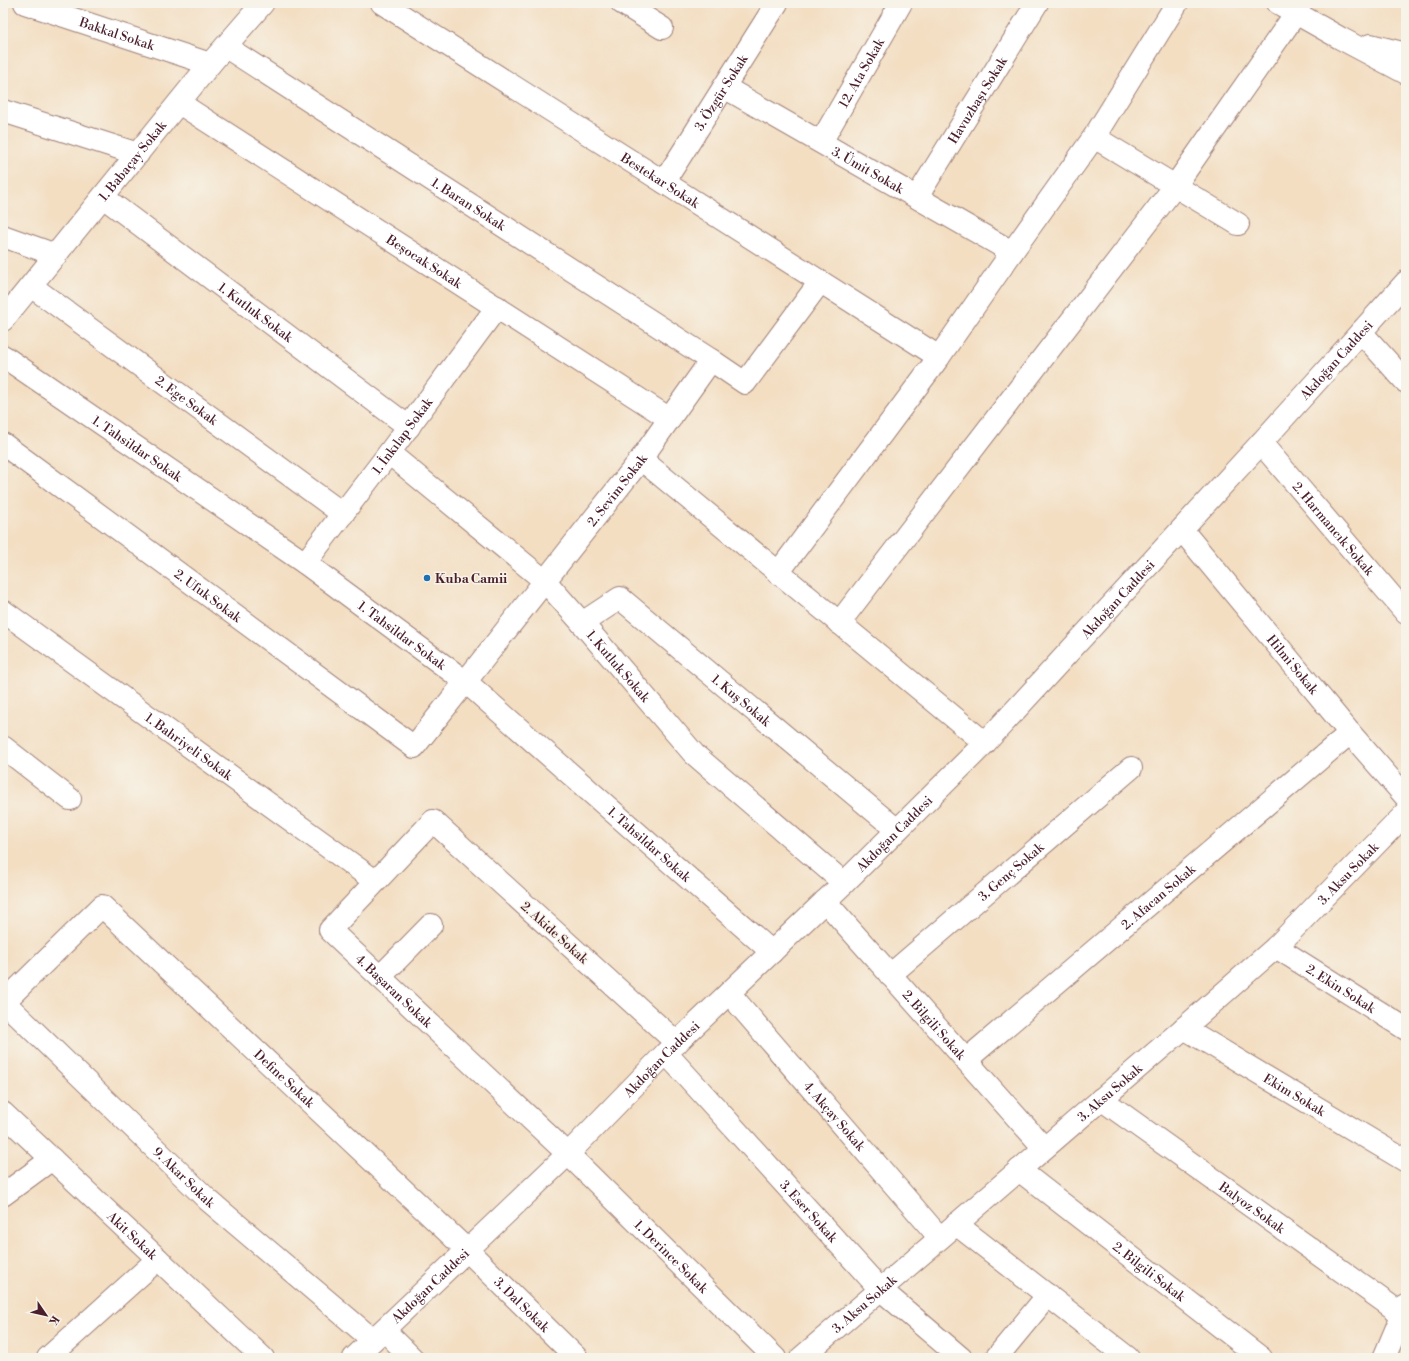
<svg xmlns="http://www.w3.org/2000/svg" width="1409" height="1361" font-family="'Libre Bodoni',serif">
	<rect width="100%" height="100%" fill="#f7f3e8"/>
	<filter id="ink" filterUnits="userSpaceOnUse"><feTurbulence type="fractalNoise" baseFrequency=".025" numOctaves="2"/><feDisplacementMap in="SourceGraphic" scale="8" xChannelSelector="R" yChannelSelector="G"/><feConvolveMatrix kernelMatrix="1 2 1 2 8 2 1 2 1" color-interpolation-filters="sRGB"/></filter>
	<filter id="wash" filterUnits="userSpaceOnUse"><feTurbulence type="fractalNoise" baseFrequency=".012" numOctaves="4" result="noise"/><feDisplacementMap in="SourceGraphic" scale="16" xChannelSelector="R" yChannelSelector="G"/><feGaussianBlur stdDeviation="0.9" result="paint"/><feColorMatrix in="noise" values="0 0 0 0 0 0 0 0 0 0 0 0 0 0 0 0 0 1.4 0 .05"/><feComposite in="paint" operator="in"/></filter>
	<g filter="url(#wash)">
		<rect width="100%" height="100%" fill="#f3dec2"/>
	</g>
	<g filter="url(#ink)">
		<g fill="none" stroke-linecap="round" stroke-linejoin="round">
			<defs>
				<g id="minor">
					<path id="s1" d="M25 3 210 64"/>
					<path id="s2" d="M382 3 939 357"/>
					<path d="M622 3 662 28"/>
					<path d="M1278 3 1340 38 1406 73"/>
					<path d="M1370 45 1406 54"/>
					<path id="s3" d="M226 47 711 360"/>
					<path id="s4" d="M724 87 1012 252"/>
					<path id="s5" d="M179 103 670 419"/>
					<path d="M3 111 138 154"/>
					<path d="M1094 137 1238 224"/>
					<path id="s6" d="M821 142 901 3"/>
					<path id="s7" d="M664 182 777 3"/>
					<path id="s8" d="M103 197 409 427"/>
					<path id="s9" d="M917 197 1037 3"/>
					<path d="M3 236 56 255"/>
					<path id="s10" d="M31 286 343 514"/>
					<path id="s11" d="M3 320 210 64 263 3"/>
					<path d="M1361 332 1406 382"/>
					<path id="s12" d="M3 356 305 563 466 682 772 952"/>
					<path id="s13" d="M1261 443 1406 613"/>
					<path id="s14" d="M3 444 414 747 641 459 711 360 745 383 820 282"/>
					<path id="s15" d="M389 453 545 581 582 623 694 754 844 883"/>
					<path d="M641 459 985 743"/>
					<path id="s16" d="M1182 530 1350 733 1406 797"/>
					<path id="s17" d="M305 563 389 453 497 307"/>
					<path d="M778 573 939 357 1012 252 1094 137 1177 3"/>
					<path id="s18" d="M3 611 375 881"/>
					<path id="s19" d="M582 623 620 598 897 830"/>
					<path d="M839 623 1175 186 1296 13"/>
					<path d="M3 747 70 799"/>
					<path id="s20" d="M825 901 1044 1148"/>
					<path id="s21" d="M1276 947 1406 1029"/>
					<path id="s22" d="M890 975 1131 768"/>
					<path d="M380 977 431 925"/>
					<path id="s23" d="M729 993 940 1238"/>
					<path id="s24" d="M4 1002 102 906 467 1250 577 1358"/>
					<path id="s25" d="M4 1002 208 1200 373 1340"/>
					<path id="s26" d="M1184 1028 1406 1161"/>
					<path id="s27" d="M677 1043 433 821 330 930 568 1154 775 1358"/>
					<path id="s28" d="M666 1053 880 1289 961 1358"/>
					<path id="s29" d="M966 1060 1350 733"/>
					<path id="s30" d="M1101 1099 1406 1317"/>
					<path id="s31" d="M3 1113 263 1358"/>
					<path id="s32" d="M1019 1170 1261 1358"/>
					<path d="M3 1195 52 1159"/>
					<path d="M956 1224 1128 1358"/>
					<path d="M384 1330 412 1358"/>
					<path d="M48 1358 158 1259"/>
					<path id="s33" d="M354 1358 568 1154 666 1053 844 883 985 743 1261 443 1406 282"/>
					<path id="s34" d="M801 1358 1184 1028 1276 947 1406 813"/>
					<path d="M996 1358 1048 1295"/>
					<path d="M1384 1358 1406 1306"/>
				</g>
			</defs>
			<use href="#minor" stroke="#9e7e76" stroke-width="24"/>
			<use href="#minor" stroke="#fff" stroke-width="22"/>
		</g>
	</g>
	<circle fill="#1f6fb2" stroke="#f7f3e8" stroke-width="1.5" cx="427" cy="578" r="4"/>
	<g text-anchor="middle" stroke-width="3" stroke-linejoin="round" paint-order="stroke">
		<g font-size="13" fill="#4a1f2b" stroke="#f7f3e8">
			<text dy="5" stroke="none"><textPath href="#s1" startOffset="97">Bakkal Sokak</textPath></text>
			<text dy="5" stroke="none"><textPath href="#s6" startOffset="80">12. Ata Sokak</textPath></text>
			<text dy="5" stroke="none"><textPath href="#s7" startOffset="106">3. Özgür Sokak</textPath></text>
			<text dy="5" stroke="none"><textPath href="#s9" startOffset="114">Havuzbaşı Sokak</textPath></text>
			<text dy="5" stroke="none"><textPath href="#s11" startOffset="205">1. Babaçay Sokak</textPath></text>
			<text dy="5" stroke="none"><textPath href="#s4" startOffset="166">3. Ümit Sokak</textPath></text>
			<text dy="5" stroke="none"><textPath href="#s2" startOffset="330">Bestekar Sokak</textPath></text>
			<text dy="5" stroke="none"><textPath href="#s3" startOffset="289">1. Baran Sokak</textPath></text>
			<text dy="5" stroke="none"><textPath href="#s5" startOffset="292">Beşocak Sokak</textPath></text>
			<text dy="5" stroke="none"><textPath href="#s8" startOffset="191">1. Kutluk Sokak</textPath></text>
			<text dy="5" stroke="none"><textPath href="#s33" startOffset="1401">Akdoğan Caddesi</textPath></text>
			<text dy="5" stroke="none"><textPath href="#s10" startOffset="193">2. Ege Sokak</textPath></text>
			<text dy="5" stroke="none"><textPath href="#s17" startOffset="160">1. İnkılap Sokak</textPath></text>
			<text dy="5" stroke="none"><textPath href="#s12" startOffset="163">1. Tahsildar Sokak</textPath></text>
			<text dy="5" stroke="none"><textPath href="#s14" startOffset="838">2. Sevim Sokak</textPath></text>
			<text dy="5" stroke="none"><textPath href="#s13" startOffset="112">2. Harmancık Sokak</textPath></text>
			<text dy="5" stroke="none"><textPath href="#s14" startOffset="255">2. Ufuk Sokak</textPath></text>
			<text dy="5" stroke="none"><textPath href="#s33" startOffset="1077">Akdoğan Caddesi</textPath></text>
			<text dy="5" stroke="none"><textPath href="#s12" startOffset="487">1. Tahsildar Sokak</textPath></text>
			<text dy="5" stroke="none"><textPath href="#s16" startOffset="174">Hilmi Sokak</textPath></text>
			<text dy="5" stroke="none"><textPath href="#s15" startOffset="314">1. Kutluk Sokak</textPath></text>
			<text dy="5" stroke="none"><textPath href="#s19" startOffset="204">1. Kuş Sokak</textPath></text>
			<text dy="5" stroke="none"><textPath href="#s18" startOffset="230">1. Bahriyeli Sokak</textPath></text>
			<text dy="5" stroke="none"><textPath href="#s33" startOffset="753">Akdoğan Caddesi</textPath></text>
			<text dy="5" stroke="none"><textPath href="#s12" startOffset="811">1. Tahsildar Sokak</textPath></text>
			<text dy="5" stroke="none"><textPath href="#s22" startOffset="159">3. Genç Sokak</textPath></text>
			<text dy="5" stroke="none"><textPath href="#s34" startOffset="731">3. Aksu Sokak</textPath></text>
			<text dy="5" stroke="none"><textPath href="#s29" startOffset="252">2. Afacan Sokak</textPath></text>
			<text transform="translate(555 932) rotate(42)" y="5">2. Akide Sokak</text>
			<text dy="5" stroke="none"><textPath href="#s21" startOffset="77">2. Ekin Sokak</textPath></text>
			<text dy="5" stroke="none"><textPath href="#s27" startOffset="568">4. Başaran Sokak</textPath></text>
			<text dy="5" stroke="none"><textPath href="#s20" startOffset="165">2. Bilgili Sokak</textPath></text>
			<text dy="5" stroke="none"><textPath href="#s33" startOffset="429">Akdoğan Caddesi</textPath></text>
			<text dy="5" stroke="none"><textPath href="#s24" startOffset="388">Define Sokak</textPath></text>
			<text dy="5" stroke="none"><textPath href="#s34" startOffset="407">3. Aksu Sokak</textPath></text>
			<text dy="5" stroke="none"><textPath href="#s26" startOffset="129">Ekim Sokak</textPath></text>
			<text dy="5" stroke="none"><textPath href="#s23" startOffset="162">4. Akçay Sokak</textPath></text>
			<text dy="5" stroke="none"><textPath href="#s25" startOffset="251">9. Akar Sokak</textPath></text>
			<text dy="5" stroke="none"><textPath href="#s30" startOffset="186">Balyoz Sokak</textPath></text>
			<text dy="5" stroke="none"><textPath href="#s28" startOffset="213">3. Eser Sokak</textPath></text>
			<text dy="5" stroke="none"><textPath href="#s31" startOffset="178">Akit Sokak</textPath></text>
			<text dy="5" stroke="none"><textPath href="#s27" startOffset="952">1. Derince Sokak</textPath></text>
			<text dy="5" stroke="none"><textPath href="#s32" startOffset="165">2. Bilgili Sokak</textPath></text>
			<text dy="5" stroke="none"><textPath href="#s33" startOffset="105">Akdoğan Caddesi</textPath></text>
			<text dy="5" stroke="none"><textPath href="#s34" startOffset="83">3. Aksu Sokak</textPath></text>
			<text dy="5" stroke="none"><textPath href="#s24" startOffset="716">3. Dal Sokak</textPath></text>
		</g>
		<g font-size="13" font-weight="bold" fill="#4a1f2b" stroke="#f7f3e8" text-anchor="start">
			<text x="435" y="583">Kuba Camii</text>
		</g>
	</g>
	<rect width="1409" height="1361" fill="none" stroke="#f7f3e8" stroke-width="16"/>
	<g transform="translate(46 1315) rotate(124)" stroke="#f7f3e8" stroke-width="3" paint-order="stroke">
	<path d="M0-3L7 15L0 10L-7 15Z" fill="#4a1f2b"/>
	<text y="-6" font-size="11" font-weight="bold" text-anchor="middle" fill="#4a1f2b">K</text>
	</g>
</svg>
